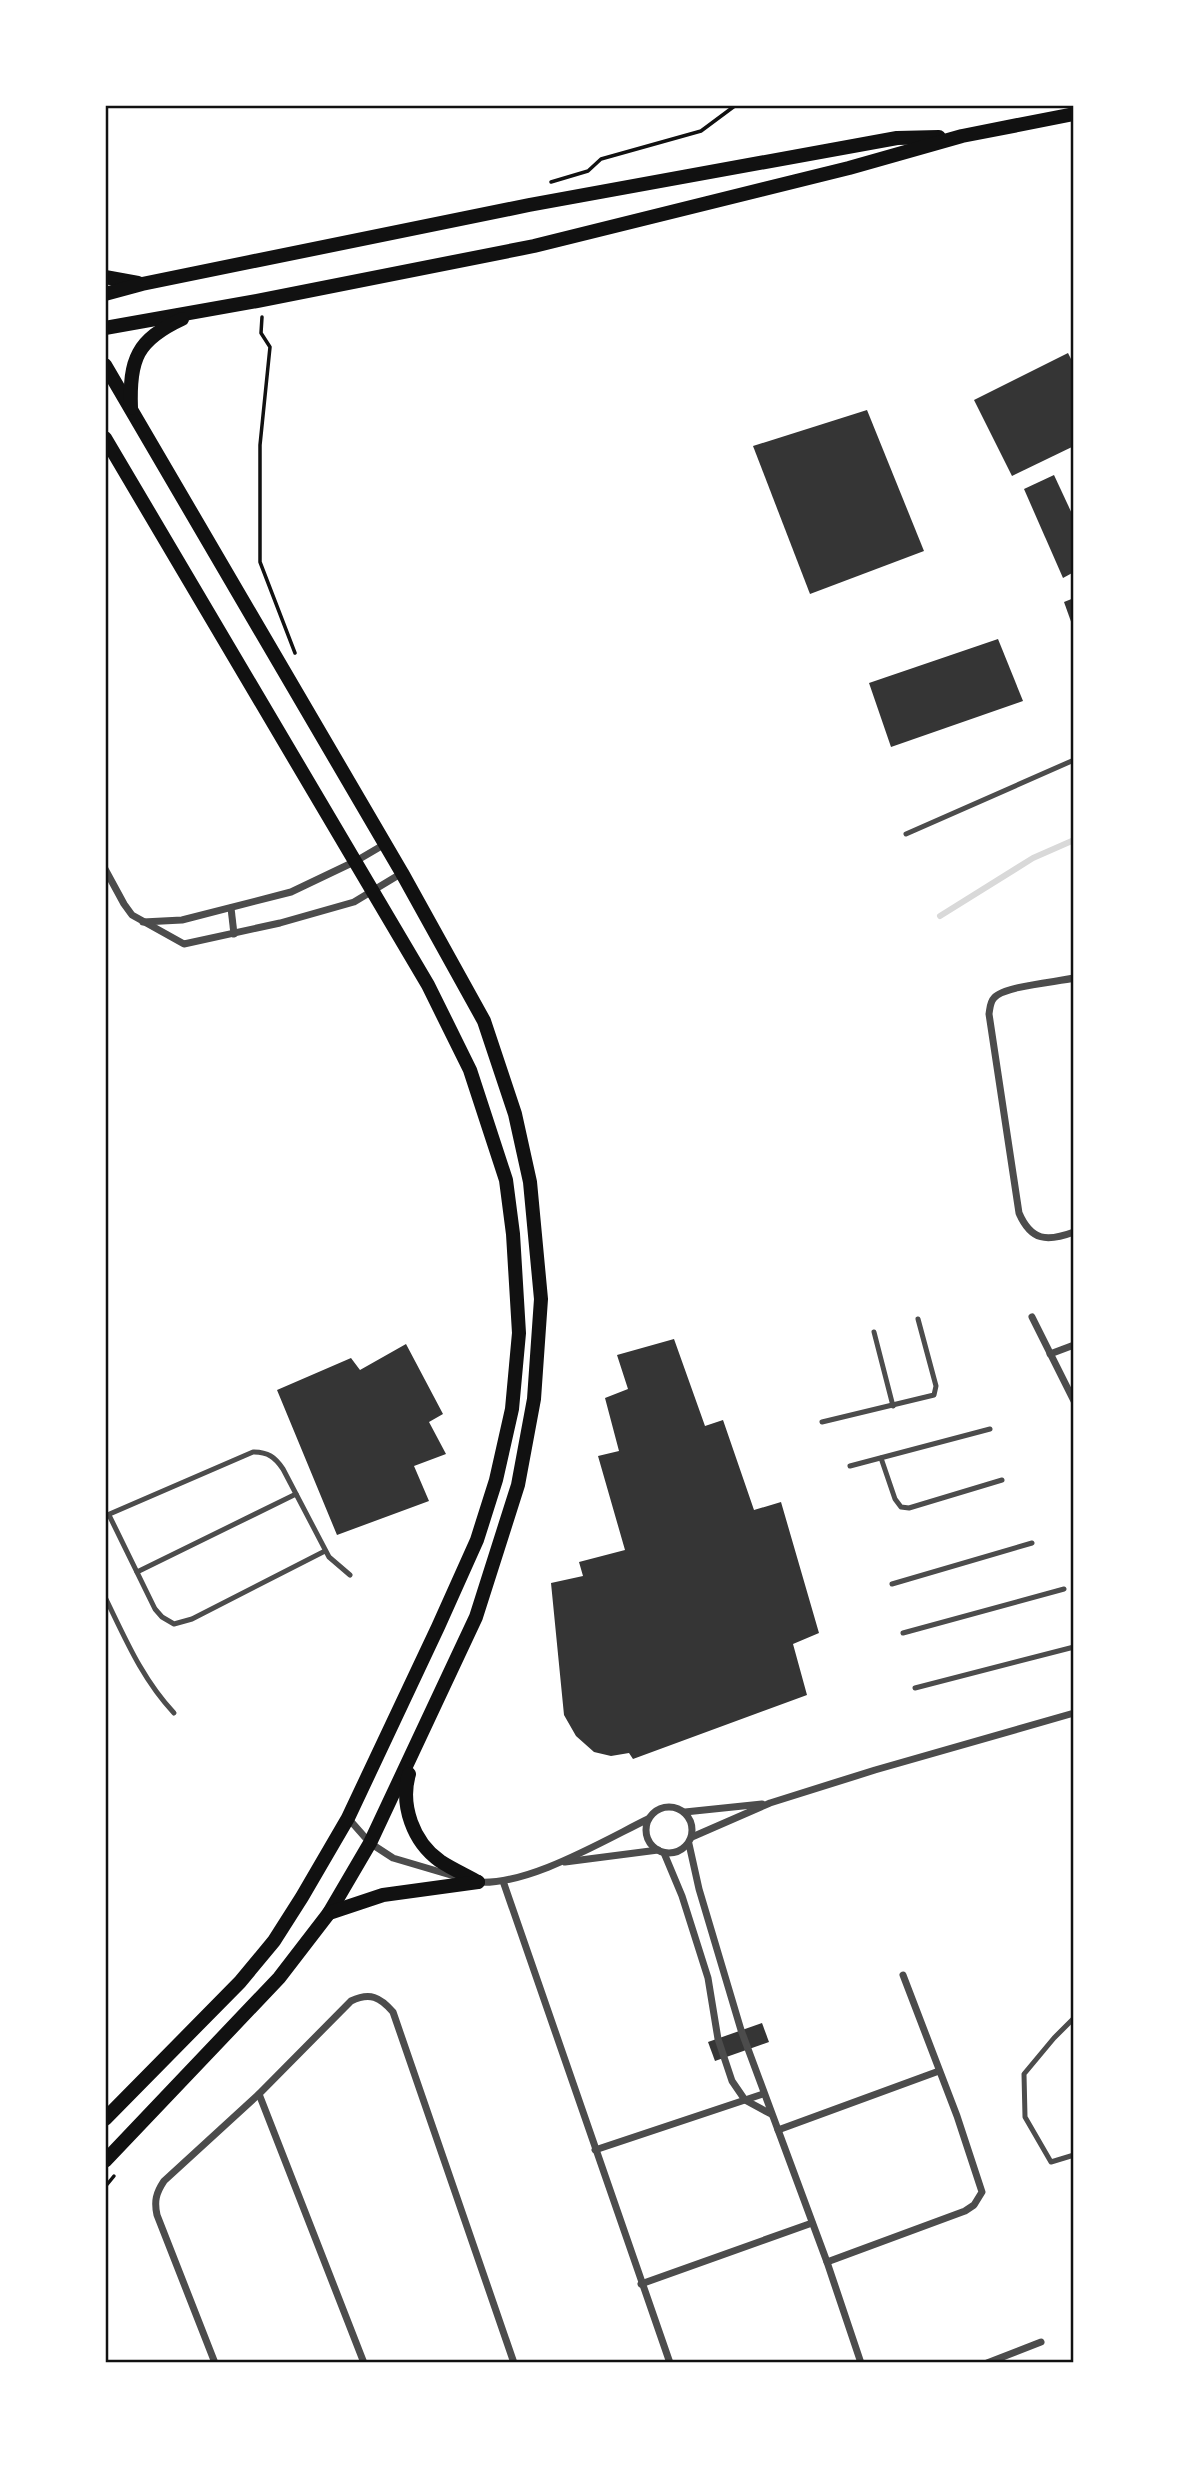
<svg xmlns="http://www.w3.org/2000/svg" width="1179" height="2468" font-family="'PT Sans',sans-serif">
	<rect width="100%" height="100%" fill="#fff"/>
	<g fill="none" stroke-linecap="round" stroke-linejoin="round">
		<path stroke="#d9d9d9" stroke-width="6" d="M940 916 1033 858 1074 840"/>
	</g>
	<g fill="#353535">
		<path d="M1068 353 1074 365V446L1012 476 974 400Z"/>
		<path d="M867 410 924 551 810 594 753 446Z"/>
		<path d="M1054 475 1074 518V572L1063 578 1024 489Z"/>
		<path d="M1074 598V630L1064 602Z"/>
		<path d="M998 639 1023 701 891 747 869 683Z"/>
		<path d="M674 1339 705 1426 723 1420 754 1510 781 1502 819 1633 793 1644 807 1695 633 1759 629 1753 611 1756 594 1752 576 1736 564 1715 551 1583 583 1576 579 1562 625 1550 598 1456 619 1451 605 1398 628 1389 617 1355Z"/>
		<path d="M406 1344 443 1414 429 1422 446 1454 414 1466 429 1501 337 1535 277 1390 351 1358 360 1370Z"/>
		<path d="M762 2023 769 2042 715 2061 708 2042Z"/>
	</g>
	<g fill="none" stroke-linecap="round" stroke-linejoin="round">
		<g stroke="#111" stroke-width="3.5">
			<path d="M551 182 588 171 601 159 701 131 736 105"/>
			<path d="M262 317 261 333 270 347 260 445V562L295 653"/>
			<path d="M105 2187 114 2176"/>
		</g>
		<g stroke="#4c4c4c" stroke-width="5">
			<path d="M906 834 1074 760"/>
			<path d="M874 1332 893 1406"/>
			<path d="M822 1422 934 1395 936 1386 918 1319"/>
			<path d="M881 1458 895 1499 901 1507 909 1508 1002 1480"/>
			<path d="M850 1466 990 1429"/>
			<path d="M109 1515 155 1609 162 1617 174 1624 192 1619 325 1551"/>
			<path d="M105 1516 253 1452C268 1452 275 1457 283 1469L329 1557 350 1575"/>
			<path d="M137 1572 296 1494"/>
			<path d="M892 1584 1032 1543"/>
			<path d="M105 1597C125 1638 142 1679 174 1713"/>
			<path d="M903 1633 1064 1589"/>
			<path d="M915 1688 1074 1647"/>
			<path d="M1074 2018 1054 2038 1024 2074 1025 2117 1051 2162 1074 2155"/>
		</g>
		<g stroke="#4c4c4c" stroke-width="7">
			<path d="M105 869 124 904 132 915 184 944 280 923 354 902 402 873"/>
			<path d="M231 908 234 934"/>
			<path d="M143 922 182 920 291 892 356 861 385 844"/>
			<path d="M1074 978C1057 982 1004 986 994 998 990 1002 990 1008 989 1014L1019 1213C1031 1241 1047 1242 1074 1232"/>
			<path d="M1032 1317 1074 1401"/>
			<path d="M1050 1354 1074 1345"/>
			<circle cx="669" cy="1830" r="23"/>
			<path d="M685 1812 762 1804"/>
			<path d="M348 1818 370 1843 393 1858 454 1876"/>
			<path d="M692 1837 770 1803 875 1770 1074 1713"/>
			<path d="M689 1844 699 1889 741 2030 827 2262 861 2363"/>
			<path d="M664 1853 682 1896 708 1978 718 2039 732 2081 745 2100 771 2114"/>
			<path d="M565 1862 658 1850"/>
			<path d="M503 1881 670 2363"/>
			<path d="M476 1882C526 1887 603 1841 648 1819"/>
			<path d="M259 2094 364 2363"/>
			<path d="M778 2130 939 2071"/>
			<path d="M595 2150 763 2094"/>
			<path d="M827 2262 965 2211 974 2205 982 2192 957 2116 903 1975"/>
			<path d="M641 2284 812 2223"/>
			<path d="M215 2363 157 2215C154 2201 156 2193 164 2181L259 2094 351 2001C370 1992 380 1997 393 2012L514 2363"/>
			<path d="M987 2363 1041 2342"/>
		</g>
		<g stroke="#111" stroke-width="14">
			<path d="M105 277 138 283"/>
			<path d="M105 294 142 284 529 205 897 138 939 137"/>
			<path d="M105 328 257 301 534 246 849 168 962 136 1074 114"/>
			<path d="M105 365 402 873 484 1021 515 1114 530 1182 541 1299 534 1399 518 1485 476 1617 370 1843 329 1913 279 1978 105 2161"/>
			<path d="M131 408C129 359 137 340 182 319"/>
			<path d="M105 438 428 985 470 1070 506 1180 513 1234 519 1333 512 1409 496 1480 477 1540 438 1627 348 1818 302 1897 274 1941 240 1982 105 2119"/>
			<path d="M409 1774C400 1805 413 1842 440 1861 452 1869 466 1875 478 1882"/>
			<path d="M329 1913 383 1895 478 1882"/>
		</g>
	</g>
	<rect width="1179" height="2468" fill="none" stroke="#ffffff" stroke-width="214"/>
	<rect x="107" y="107" width="965" height="2254" fill="none" stroke="#111" stroke-width="2.5"/>
</svg>
